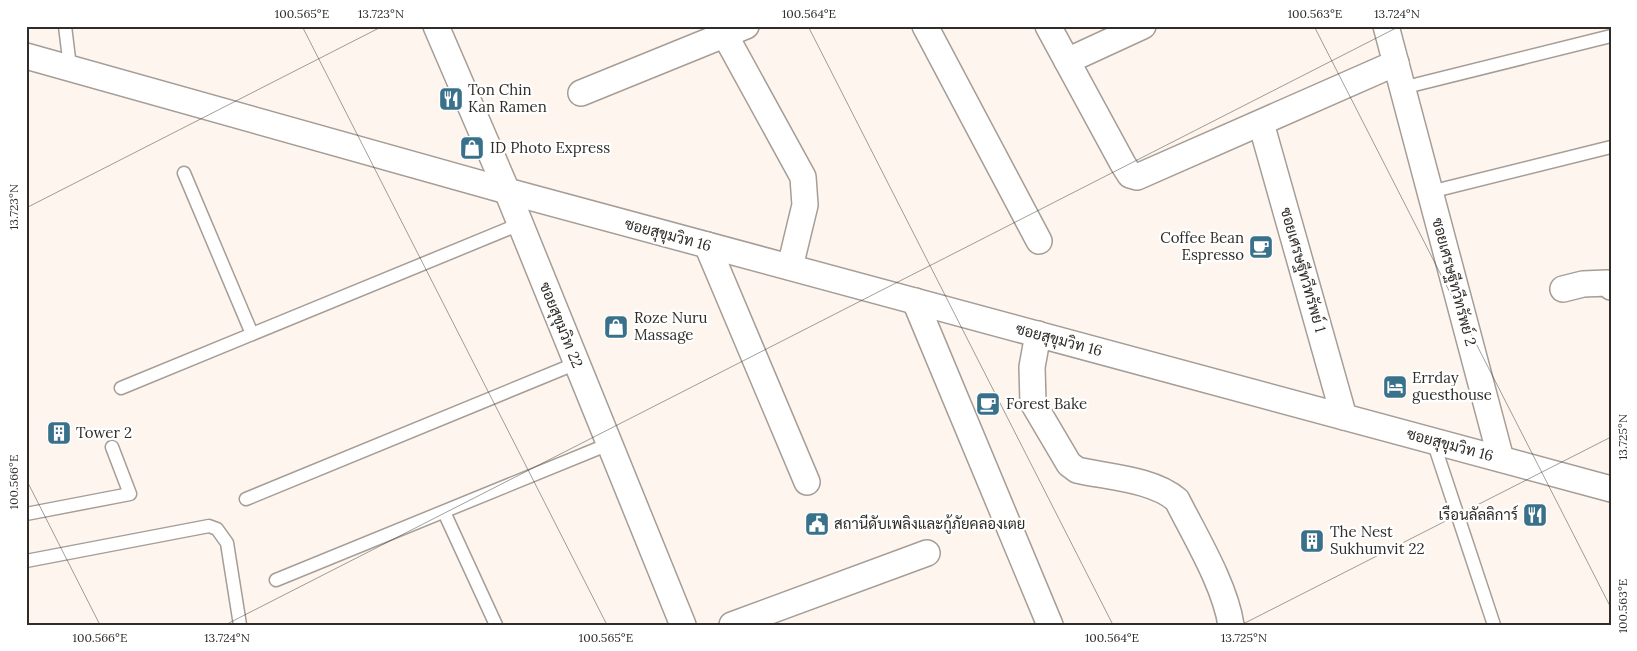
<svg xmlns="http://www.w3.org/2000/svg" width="1637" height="651" font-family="Lora,Sarabun,serif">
	<rect width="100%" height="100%" fill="#fef6ee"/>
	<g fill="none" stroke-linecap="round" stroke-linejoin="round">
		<defs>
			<g id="lane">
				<path d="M65 26 70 67"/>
				<path d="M1402 88 1611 36"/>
				<path d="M184 173 252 334"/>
				<path d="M1430 192 1611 147"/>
				<path d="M121 388 520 224"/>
				<path d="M1433 441 1494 625"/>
				<path d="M246 499 577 363"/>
				<path d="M444 512 496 625"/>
				<path d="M26 514 130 494 112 447"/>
				<path d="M26 561 209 526 217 529 227 543 240 625"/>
				<path d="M276 580 609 444"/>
			</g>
			<g id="street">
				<path d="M436 26 507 191 683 625"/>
				<path d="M925 26 1039 241"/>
				<path d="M1048 26 1123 164 1130 175 1137 177 1396 63"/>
				<path d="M1386 26 1501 459"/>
				<path d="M725 35 803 177 805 205 790 267"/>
				<path d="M26 56 507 191 1611 489"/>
				<path d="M1067 61 1143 26"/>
				<path d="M581 93 746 26"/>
				<path d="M1261 123 1344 417"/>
				<path d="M707 245 807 482"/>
				<path d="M1563 289 1583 284 1607 283 1611 287"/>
				<path d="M915 301 1050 625"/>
				<path d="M1038 334 1032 367 1033 403 1069 464 1077 470C1107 477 1153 479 1177 500 1195 536 1225 585 1231 625"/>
				<path d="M732 625 927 553"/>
			</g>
		</defs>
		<use href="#lane" stroke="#a59d96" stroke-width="15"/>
		<use href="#street" stroke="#a59d96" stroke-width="28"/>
		<use href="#lane" stroke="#fff" stroke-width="12"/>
		<use href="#street" stroke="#fff" stroke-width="25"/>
	</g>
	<path fill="none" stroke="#2f2c29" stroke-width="1" stroke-opacity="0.45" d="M302 26 607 625M808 26 1113 625M1314 26 1611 608M26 208 383 26M26 479 100 625M225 625 1400 26M1241 625 1611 437"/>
	<defs>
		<symbol id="restaurant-square" viewBox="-11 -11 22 22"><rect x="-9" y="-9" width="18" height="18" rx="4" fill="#39718b" stroke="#fff"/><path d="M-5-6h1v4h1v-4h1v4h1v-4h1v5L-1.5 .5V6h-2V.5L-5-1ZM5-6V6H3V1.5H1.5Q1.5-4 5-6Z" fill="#fff"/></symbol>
		<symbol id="shop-square" viewBox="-11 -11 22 22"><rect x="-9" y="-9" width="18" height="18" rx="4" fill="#39718b" stroke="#fff"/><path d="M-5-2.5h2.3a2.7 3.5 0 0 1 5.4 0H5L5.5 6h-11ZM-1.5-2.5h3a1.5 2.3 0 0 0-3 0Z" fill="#fff"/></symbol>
		<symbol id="cafe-square" viewBox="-11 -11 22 22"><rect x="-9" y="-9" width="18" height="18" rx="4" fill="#39718b" stroke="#fff"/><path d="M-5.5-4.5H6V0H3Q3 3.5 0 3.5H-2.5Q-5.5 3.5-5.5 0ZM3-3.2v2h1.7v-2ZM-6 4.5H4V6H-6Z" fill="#fff"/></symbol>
		<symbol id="hotel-square" viewBox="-11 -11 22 22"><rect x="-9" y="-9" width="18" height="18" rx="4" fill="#39718b" stroke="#fff"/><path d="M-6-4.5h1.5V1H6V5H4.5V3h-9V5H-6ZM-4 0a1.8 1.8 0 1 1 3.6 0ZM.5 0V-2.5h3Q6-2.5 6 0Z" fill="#fff"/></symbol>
		<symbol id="building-square" viewBox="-11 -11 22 22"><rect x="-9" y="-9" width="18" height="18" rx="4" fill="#39718b" stroke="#fff"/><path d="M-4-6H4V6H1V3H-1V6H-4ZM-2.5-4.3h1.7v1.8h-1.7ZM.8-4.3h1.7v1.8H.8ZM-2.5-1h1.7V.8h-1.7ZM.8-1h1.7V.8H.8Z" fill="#fff"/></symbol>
		<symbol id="civic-square" viewBox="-11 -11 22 22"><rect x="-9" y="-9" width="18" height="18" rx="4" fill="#39718b" stroke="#fff"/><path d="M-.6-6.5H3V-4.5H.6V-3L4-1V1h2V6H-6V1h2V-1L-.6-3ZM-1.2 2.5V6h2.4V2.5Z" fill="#fff"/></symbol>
	</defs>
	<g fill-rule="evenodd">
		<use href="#restaurant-square" x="437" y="85" width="28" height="28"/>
		<use href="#shop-square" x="458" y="134" width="28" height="28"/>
		<use href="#cafe-square" x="1247" y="233" width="28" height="28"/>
		<use href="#shop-square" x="602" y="313" width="28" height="28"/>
		<use href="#hotel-square" x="1381" y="373" width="28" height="28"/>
		<use href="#cafe-square" x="974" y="390" width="28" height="28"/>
		<use href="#building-square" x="45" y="419" width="28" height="28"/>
		<use href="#restaurant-square" x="1521" y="501" width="28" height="28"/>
		<use href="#civic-square" x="803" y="510" width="28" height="28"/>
		<use href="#building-square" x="1298" y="527" width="28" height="28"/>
	</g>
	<g text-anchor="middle" stroke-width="4.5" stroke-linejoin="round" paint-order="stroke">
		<g font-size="15" fill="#2f2c29" stroke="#fff" text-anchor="start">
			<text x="468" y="95">Ton Chin<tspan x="468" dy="17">Kan Ramen</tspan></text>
			<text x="490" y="153">ID Photo Express</text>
			<text x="1244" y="243" text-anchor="end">Coffee Bean<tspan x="1244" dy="17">Espresso</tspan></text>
			<text x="634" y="323">Roze Nuru<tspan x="634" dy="17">Massage</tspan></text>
			<text x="1412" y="383">Errday<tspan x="1412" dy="17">guesthouse</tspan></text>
			<text x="1006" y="409">Forest Bake</text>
			<text x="76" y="438">Tower 2</text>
			<text x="1518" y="520" text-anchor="end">เรือนลัลลิการ์</text>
			<text x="834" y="529">สถานีดับเพลิงและกู้ภัยคลองเตย</text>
			<text x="1330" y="537">The Nest<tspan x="1330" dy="17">Sukhumvit 22</tspan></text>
		</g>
		<g font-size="15" fill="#2f2c29" stroke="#fff">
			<text transform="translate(668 235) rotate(15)" y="5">ซอยสุขุมวิท 16</text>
			<text transform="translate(1303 270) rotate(74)" y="5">ซอยเศรษฐีทวีทรัพย์ 1</text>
			<text transform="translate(1454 282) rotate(75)" y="5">ซอยเศรษฐีทวีทรัพย์ 2</text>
			<text transform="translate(561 325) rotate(68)" y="5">ซอยสุขุมวิท 22</text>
			<text transform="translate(1059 340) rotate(15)" y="5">ซอยสุขุมวิท 16</text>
			<text transform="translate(1450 445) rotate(15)" y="5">ซอยสุขุมวิท 16</text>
		</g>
	</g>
	<rect width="1637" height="651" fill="none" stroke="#ffffff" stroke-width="55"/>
	<rect x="28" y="28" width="1582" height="596" fill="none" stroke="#2f2c29" stroke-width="2"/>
	<g font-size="12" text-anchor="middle" fill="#2f2c29">
		<text x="302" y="18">100.565°E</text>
		<text x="381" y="18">13.723°N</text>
		<text x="809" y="18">100.564°E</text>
		<text x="1315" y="18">100.563°E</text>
		<text x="1397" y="18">13.724°N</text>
		<text transform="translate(14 207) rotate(-90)" y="4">13.723°N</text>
		<text transform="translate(1623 437) rotate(-90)" y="4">13.725°N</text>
		<text transform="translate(14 482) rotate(-90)" y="4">100.566°E</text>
		<text transform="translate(1623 606) rotate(-90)" y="4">100.563°E</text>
		<text x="100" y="642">100.566°E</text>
		<text x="227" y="642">13.724°N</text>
		<text x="606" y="642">100.565°E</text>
		<text x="1112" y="642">100.564°E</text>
		<text x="1244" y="642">13.725°N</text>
	</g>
</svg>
